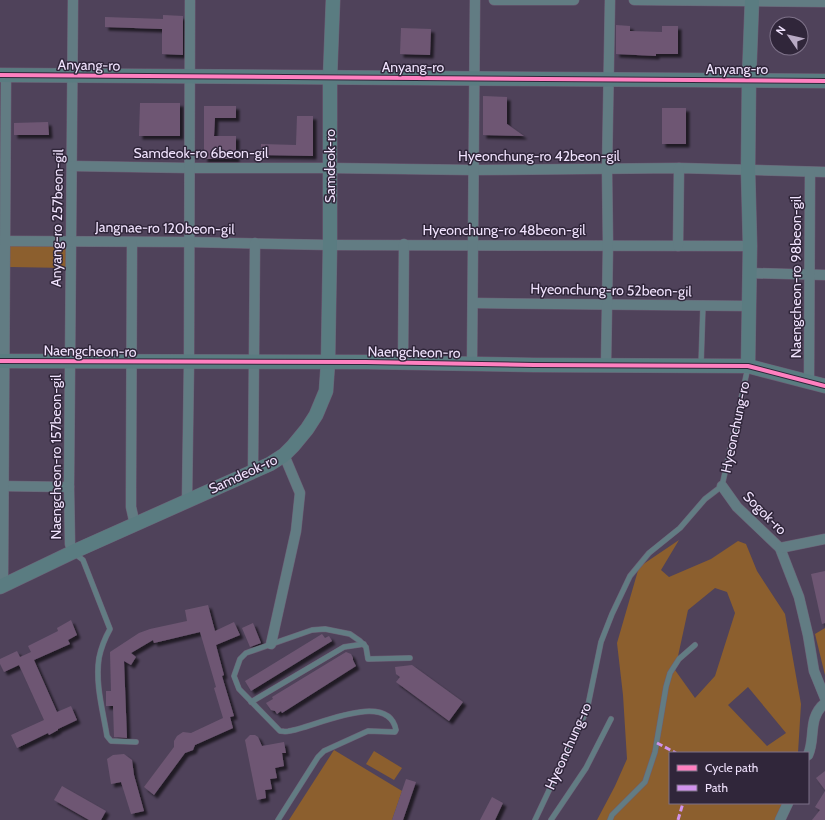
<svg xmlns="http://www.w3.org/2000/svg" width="825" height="820" font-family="Cabin,sans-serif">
	<defs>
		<filter id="shadow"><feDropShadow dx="3.5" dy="3.5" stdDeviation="1" flood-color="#0009"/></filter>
	</defs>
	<rect width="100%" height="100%" fill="#4f425a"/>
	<g fill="#8c5f2e" fill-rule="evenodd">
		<path d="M10 245 68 246 67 268 10 267Z"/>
		<path d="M679 540 661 570 669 577 711 559 738 541 746 544 757 571 785 614 801 704 798 753H670V803H783L777 820H597L615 786 627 759 623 695 617 643 639 567ZM715 588 727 592 735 613 715 676 695 698 675 670 688 610ZM748 687 786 733 767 746 728 705Z"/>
		<path d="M825 628V675L815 634Z"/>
		<path d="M334 750 402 791 392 820H289Z"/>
		<path d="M374 751 402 768 394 780 366 764Z"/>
	</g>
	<g fill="#6e5773" filter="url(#shadow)">
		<path d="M163 15 183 16V55L162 54V29L105 27V17L163 19Z"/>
		<path d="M616 25 630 26V31L662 32V26H678V54H656V56L616 54Z"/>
		<path d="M401 28 431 29 430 55 400 54Z"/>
		<path d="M483 96 507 97V124L524 136 483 135Z"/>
		<path d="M140 103H180V136H139Z"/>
		<path d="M204 106H236V118H215L214 136H236V159H204Z"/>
		<rect x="662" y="108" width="24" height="36"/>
		<path d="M297 116H313V156L261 155V144L296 145Z"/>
		<path d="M48 122 49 135H14V123Z"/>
		<path d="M825 571V623L822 624 811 574Z"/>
		<path d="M208 605 215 631 234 622 240 635 216 645 224 675 222 676 234 716 230 717 233 728 195 745 193 750 185 753 154 795 144 787 174 747V741L177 736 183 732 191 733 223 718 214 688 216 687 200 632 154 643 153 640 131 653 136 657 131 665 124 661 127 738 114 737 113 706H106V691H111L110 652 139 633 150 629 187 621 185 610Z"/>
		<path d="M71 620 77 635 68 640 70 644 34 660 57 712 71 706 77 720 58 729V730L49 735 48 733 17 748 11 735 44 720 19 665 4 672 0 664V659L17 651 20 657 31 652 28 646 58 631 57 628Z"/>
		<path d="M253 623 261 643 250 647 242 628Z"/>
		<path d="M322 634 325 638 329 636 332 641 251 691 245 681Z"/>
		<path d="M346 652 351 654 353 658V660L356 666 282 713 281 711 277 714 275 711 271 710 266 703 273 699 272 697Z"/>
		<path d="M412 665 463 702 449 721 396 682 400 677 396 674 395 667Z"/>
		<path d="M250 735H255L258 737 262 746 284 742 286 753H282L284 766 275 768 277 778 270 779 272 789 265 790 266 798 257 800 245 740Z"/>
		<path d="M124 754 132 760 134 775 144 811 131 814 121 782 111 784 107 759 113 755Z"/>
		<path d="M825 771V790L816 778Z"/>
		<path d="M406 779 416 782 403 820H392Z"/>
		<path d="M62 786 106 811 101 820H89L54 800Z"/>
		<path d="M825 791V820H812L820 810 815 807Z"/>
		<path d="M492 797 503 803 495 820H480Z"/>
	</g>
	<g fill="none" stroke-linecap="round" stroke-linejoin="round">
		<defs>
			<g id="lane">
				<path d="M701 365 703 305"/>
				<path d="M74 553 83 560 110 629C105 638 101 648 99 658 95 684 103 711 107 736L111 741 136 742"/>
				<path d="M251 702 344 647 364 644"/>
				<path d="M278 820 318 757 324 751 368 731 395 732 396 730C388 689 313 728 289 731 286 732 283 731 280 731L239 689 234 676 240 659 246 653 312 630 325 629 350 634 360 641 366 647 368 659 410 658"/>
				<path d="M535 820 587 710 601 642 612 614 630 576 649 553 680 528 705 499 722 486 748 367"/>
				<path d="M551 820 586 768 611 719"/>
				<path d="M610 820 612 815 645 782 655 752 666 687 670 673 679 659 695 645"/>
			</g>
			<g id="street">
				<path d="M73 0 69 487 70 544 73 552"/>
				<path d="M494 0H574"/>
				<path d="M634 0 825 2"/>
				<path d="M72 166 190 168H330L474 170 679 168 825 172"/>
				<path d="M0 241 189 242 330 245 750 246"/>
				<path d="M132 242 131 489V507L135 525"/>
				<path d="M678 246 679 168"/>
				<path d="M749 273 825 275"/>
				<path d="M473 303 749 306"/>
				<path d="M403 363 404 244"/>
				<path d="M472 364 475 0"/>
				<path d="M606 365 608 245 607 170 610 0"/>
				<path d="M809 381 810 172"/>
				<path d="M253 470 255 243"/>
				<path d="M0 486 69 487"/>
				<path d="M722 486 737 507 780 548 799 597 808 635 814 671 825 698"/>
				<path d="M187 500 189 362 190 0"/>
				<path d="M780 548 825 539"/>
				<path d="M3 585 6 75"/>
				<path d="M271 644 296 531 300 493 284 455"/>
				<path d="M808 755C816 738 807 718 825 703"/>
				<path d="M780 820 788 803"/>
			</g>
			<g id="secondary">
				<path d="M0 75 825 81"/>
				<path d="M0 361 366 362 534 365 748 366 825 386"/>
				<path d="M748 366 750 246 748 170 749 80 752 0"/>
				<path d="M0 587 73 552 270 464 284 455 293 446 307 429 316 415 326 391 328 362 330 245V78L333 0"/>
			</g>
		</defs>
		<use href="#lane" stroke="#6c6076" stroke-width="6"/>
		<use href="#street" stroke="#6c6076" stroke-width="11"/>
		<use href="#secondary" stroke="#6c6076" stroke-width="15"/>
		<use href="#lane" stroke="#627c83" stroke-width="5"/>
		<use href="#street" stroke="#627c83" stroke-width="10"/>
		<use href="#secondary" stroke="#5a7c81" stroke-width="14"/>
		<g stroke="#d193ec" stroke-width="3" stroke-dasharray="6 3" stroke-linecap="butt">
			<path d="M657 743 676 753"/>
			<path d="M678 820 683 803"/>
		</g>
		<defs>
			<g id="cycleway">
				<path d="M0 75 825 81"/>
				<path d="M0 361 366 362 534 365 748 366 825 386"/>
			</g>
		</defs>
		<use href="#cycleway" stroke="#30263a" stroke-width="6"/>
		<use href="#cycleway" stroke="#ff80c0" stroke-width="4"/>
	</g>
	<g text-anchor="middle" stroke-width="3" stroke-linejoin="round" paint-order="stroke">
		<g font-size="14" fill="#f0e2fd" stroke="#30263a">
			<text transform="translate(89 65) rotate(1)" y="5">Anyang-ro</text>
			<text x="413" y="72">Anyang-ro</text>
			<text x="737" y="74">Anyang-ro</text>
			<text x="201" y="158">Samdeok-ro 6beon-gil</text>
			<text x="539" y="161">Hyeonchung-ro 42beon-gil</text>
			<text transform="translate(330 166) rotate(-90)" y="5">Samdeok-ro</text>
			<text transform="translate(57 218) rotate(-89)" y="5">Anyang-ro 257beon-gil</text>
			<text transform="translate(165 228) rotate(1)" y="5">Jangnae-ro 120beon-gil</text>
			<text x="504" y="235">Hyeonchung-ro 48beon-gil</text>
			<text transform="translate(796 277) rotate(-90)" y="5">Naengcheon-ro 98beon-gil</text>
			<text transform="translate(611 290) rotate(1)" y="5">Hyeonchung-ro 52beon-gil</text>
			<text transform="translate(90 351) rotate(1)" y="5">Naengcheon-ro</text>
			<text transform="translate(414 352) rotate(1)" y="5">Naengcheon-ro</text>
			<text transform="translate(735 427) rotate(-78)" y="5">Hyeonchung-ro</text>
			<text transform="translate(56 457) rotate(-90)" y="5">Naengcheon-ro 157beon-gil</text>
			<text transform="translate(243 474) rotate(-25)" y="5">Samdeok-ro</text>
			<text transform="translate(765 513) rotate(45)" y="5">Sogok-ro</text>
			<text transform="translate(568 746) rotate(-66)" y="5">Hyeonchung-ro</text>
		</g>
	</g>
	<rect x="669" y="752" width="140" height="52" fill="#30263a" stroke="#7d7188"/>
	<rect x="677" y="765" width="20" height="6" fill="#ff80c0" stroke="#7d7188"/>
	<text x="705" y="772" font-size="12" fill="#f0e2fd">Cycle path</text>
	<rect x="677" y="785" width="20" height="6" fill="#d193ec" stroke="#7d7188"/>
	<text x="705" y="792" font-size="12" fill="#f0e2fd">Path</text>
	<g transform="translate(789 36) rotate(304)"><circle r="19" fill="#30263a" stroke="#7d7188"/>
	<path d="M0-3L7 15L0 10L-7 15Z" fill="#b8aac4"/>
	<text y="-6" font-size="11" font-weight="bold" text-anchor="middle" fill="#f0e2fd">N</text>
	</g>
</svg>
